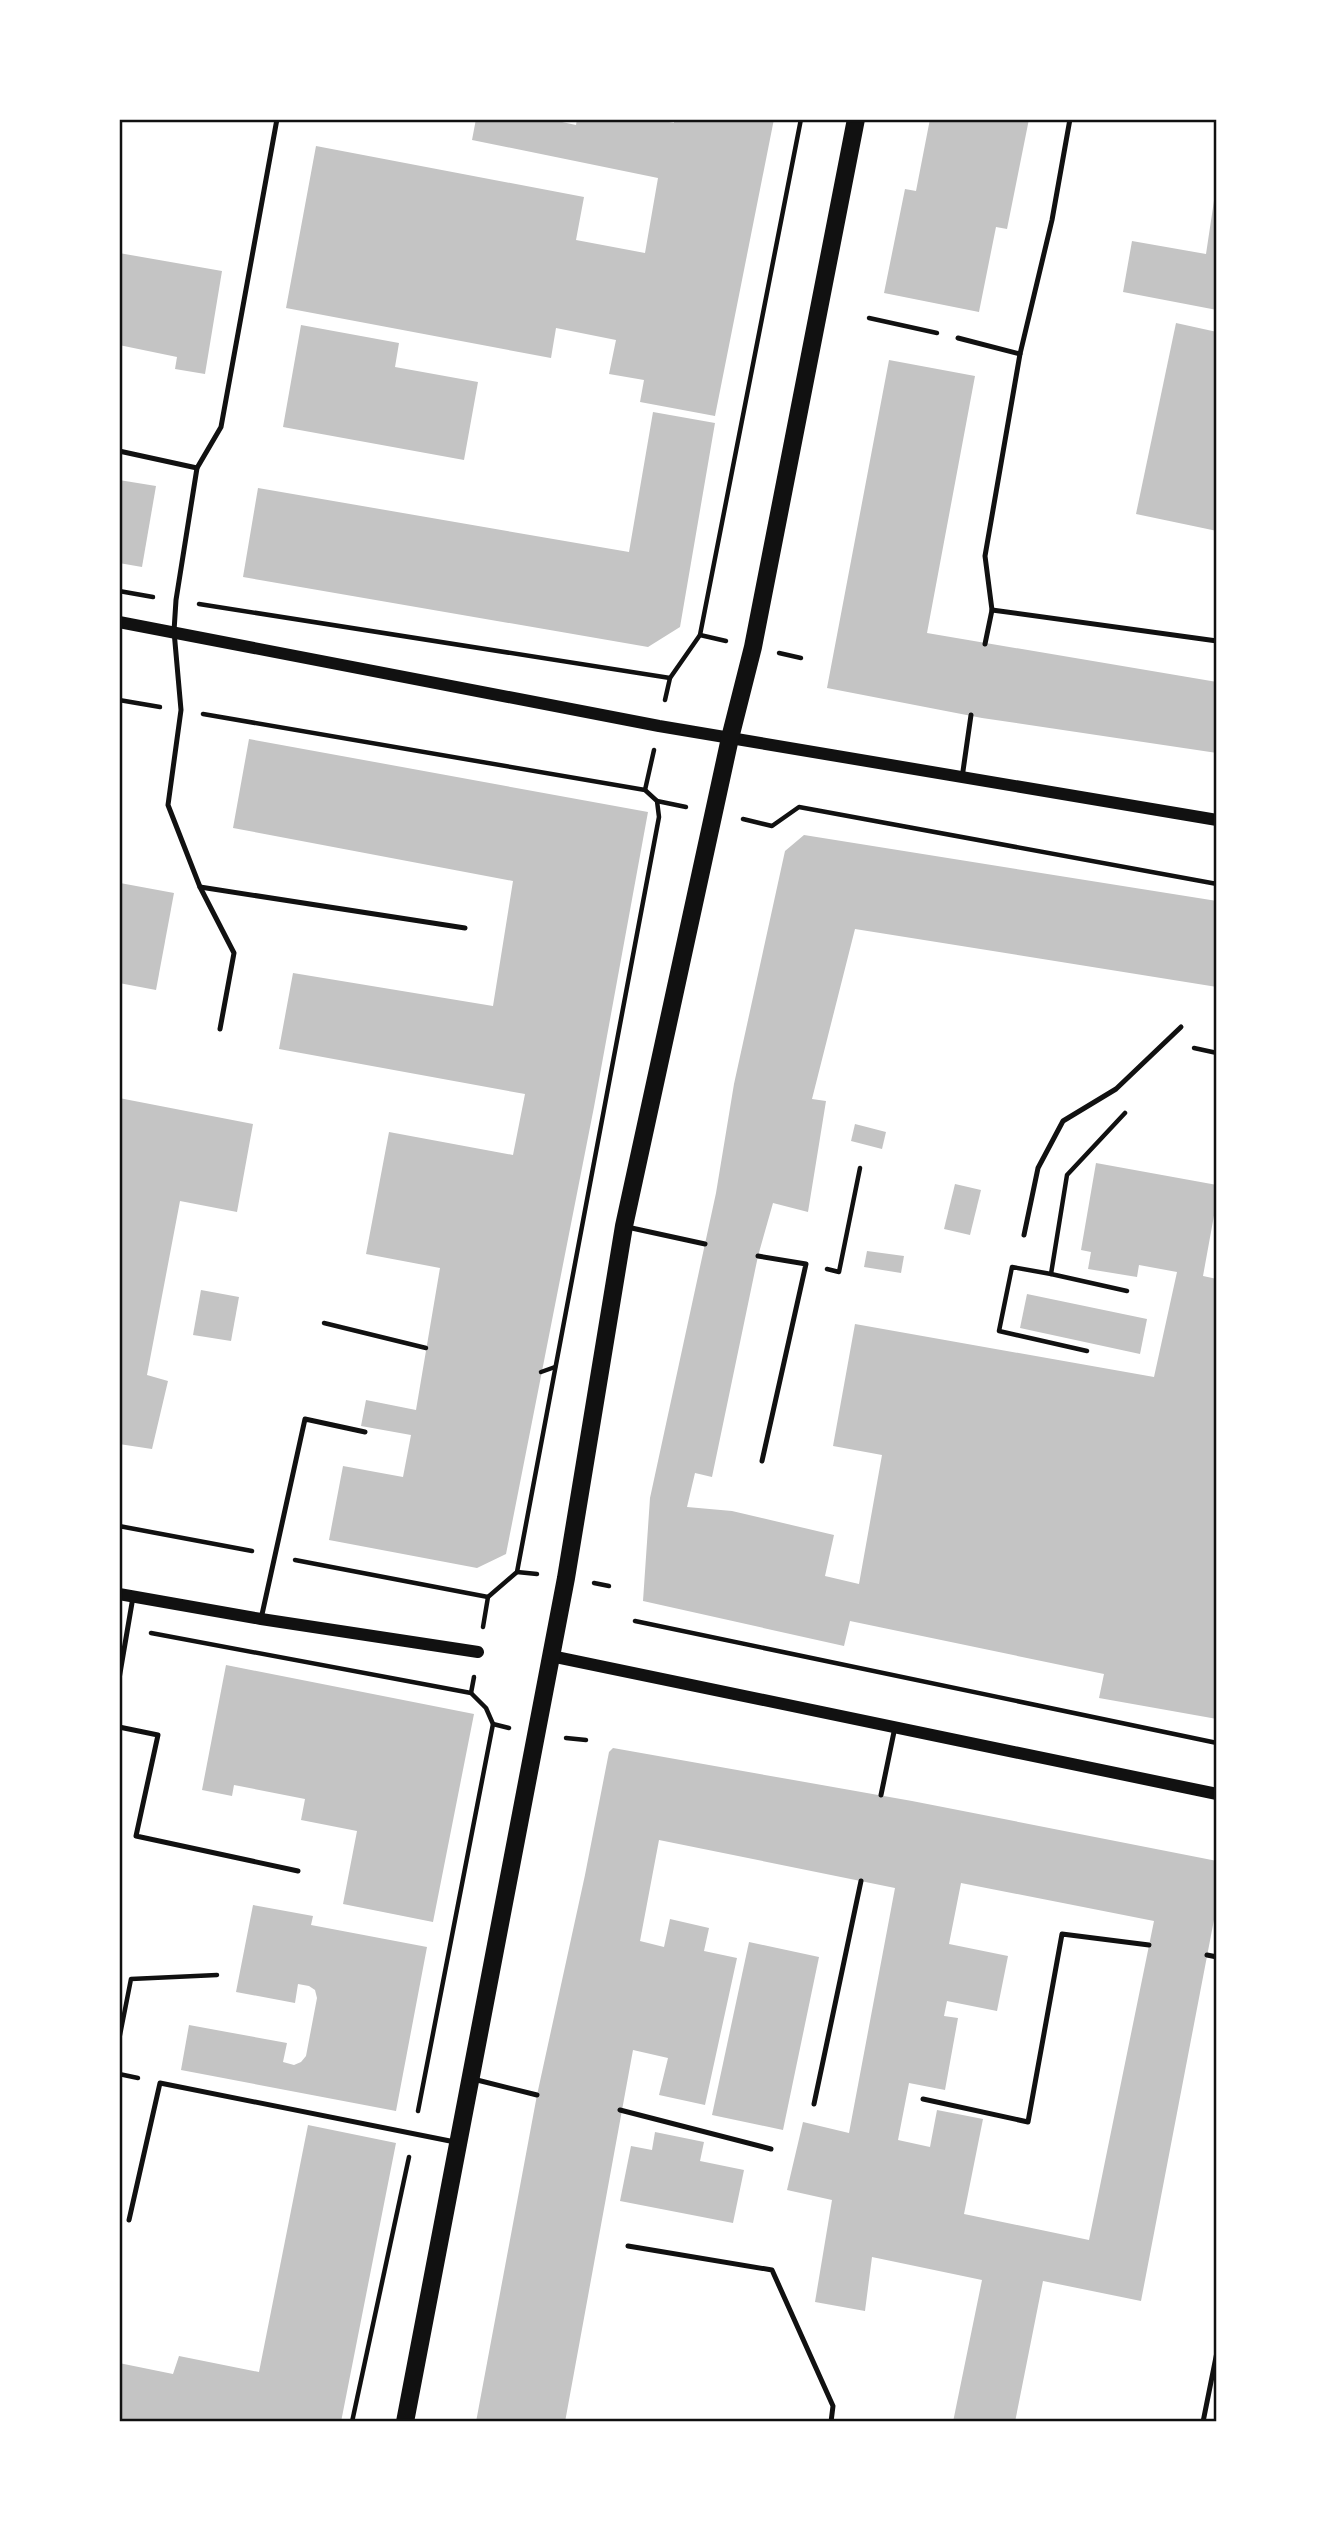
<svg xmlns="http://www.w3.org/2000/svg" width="1336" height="2541" font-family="'Source Sans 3',sans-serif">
	<rect width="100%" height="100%" fill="#fff"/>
	<g fill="#c4c4c4" fill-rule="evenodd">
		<path d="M476 119H548L576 125 577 119H654L674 123V119H774L715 416 640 402 644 380 609 374 616 340 556 328 551 358 286 308 316 146 584 197 576 240 645 253 658 178 472 140Z"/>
		<path d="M930 119H1029L1007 229 996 227 979 312 884 293 905 189 916 191Z"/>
		<path d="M1215 194 1217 310 1123 292 1132 241 1206 254Z"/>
		<path d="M119 253 222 271 205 374 175 369 177 357 119 345Z"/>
		<path d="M1176 323 1217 332V531L1136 514Z"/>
		<path d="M301 325 399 343 395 367 478 382 464 460 283 427Z"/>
		<path d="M889 360 975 376 927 633 1217 682V753L982 718 827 688Z"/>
		<path d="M653 412 715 423 680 627 648 647 243 577 258 488 629 552Z"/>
		<path d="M119 480 156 486 142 567 119 563Z"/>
		<path d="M249 739 648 812 594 1107 506 1554 477 1568 329 1540 343 1466 403 1477 411 1435 361 1426 366 1400 416 1410 440 1268 366 1254 389 1132 513 1155 525 1094 279 1049 293 973 493 1006 513 881 233 828Z"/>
		<path d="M804 835 1217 901V987L855 929 812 1099 826 1101 808 1212 773 1203 758 1256 712 1477 695 1473 687 1507 732 1511 834 1535 825 1576 859 1584 882 1455 833 1446 855 1324 1154 1377 1177 1272 1139 1265 1137 1277 1088 1269 1091 1252 1081 1250 1096 1163 1217 1185V1199L1203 1276 1217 1279V1719L1099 1698 1104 1674 850 1621 844 1646 643 1601 650 1498 716 1193 734 1084 785 851Z"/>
		<path d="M120 883 174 893 156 990 119 983Z"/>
		<path d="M119 1098 253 1124 237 1212 180 1201 147 1375 168 1381 152 1449 119 1444Z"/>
		<path d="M855 1124 886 1132 882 1149 851 1141Z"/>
		<path d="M955 1184 981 1190 970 1235 944 1229Z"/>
		<path d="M867 1251 904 1256 901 1273 864 1267Z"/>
		<path d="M201 1290 239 1297 231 1341 193 1335Z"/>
		<path d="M1027 1294 1147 1319 1140 1354 1020 1328Z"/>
		<path d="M226 1665 474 1714 433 1922 343 1904 357 1831 301 1820 305 1799 234 1785 232 1796 202 1790Z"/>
		<path d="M613 1748 912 1801 1217 1861V1904L1141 2301 1043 2281 1015 2422H953L982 2280 872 2257 865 2311 815 2302 832 2200 787 2190 803 2122 849 2133 895 1888 659 1840 640 1941 664 1947 670 1919 709 1928 704 1951 737 1958 705 2105 659 2095 668 2058 633 2050 565 2422H476L537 2095 585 1875 609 1752ZM961 1883 1154 1921 1089 2240 964 2214 983 2119 937 2110 930 2147 898 2140 909 2083 945 2090 958 2018 944 2016 947 2001 997 2011 1008 1956 949 1944Z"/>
		<path d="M253 1905 313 1916 311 1925 427 1947 396 2111 181 2070 189 2025 287 2043 283 2062 294 2065 301 2062 306 2056 317 1998 315 1990 309 1986 298 1984 295 2003 236 1992Z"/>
		<path d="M749 1942 819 1957 783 2130 712 2115Z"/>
		<path d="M308 2125 396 2143 341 2422H119V2363L173 2374 179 2356 259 2372Z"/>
		<path d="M655 2132 704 2142 700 2161 744 2170 733 2223 620 2201 631 2146 652 2150Z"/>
	</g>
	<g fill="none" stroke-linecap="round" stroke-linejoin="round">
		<g stroke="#111" stroke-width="4.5">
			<path d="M869 318 937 333"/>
			<path d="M119 591 153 597"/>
			<path d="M199 604 670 678"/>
			<path d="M700 635 726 641"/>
			<path d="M779 653 801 658"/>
			<path d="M119 700 160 707"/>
			<path d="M665 700 670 678 700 635 801 119"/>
			<path d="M203 714 645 790 657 801 659 817 517 1572 488 1597 483 1627"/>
			<path d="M645 790 654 750"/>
			<path d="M657 801 686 807"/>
			<path d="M743 819 772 826 799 807 1217 884"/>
			<path d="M1194 1048 1217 1053"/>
			<path d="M1125 1113 1067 1175 1051 1274 1127 1291"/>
			<path d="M827 1269 839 1272 860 1168"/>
			<path d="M1051 1274 1012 1267 999 1331 1087 1351"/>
			<path d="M324 1323 426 1348"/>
			<path d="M541 1372 555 1367"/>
			<path d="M119 1526 252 1551"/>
			<path d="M295 1560 488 1597"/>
			<path d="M517 1572 537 1574"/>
			<path d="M594 1583 609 1586"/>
			<path d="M635 1621 1217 1743"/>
			<path d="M151 1633 471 1693 486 1708 493 1724 418 2111"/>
			<path d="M471 1693 474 1677"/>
			<path d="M493 1724 509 1728"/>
			<path d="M566 1738 586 1740"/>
			<path d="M119 2040 131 1979 217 1975"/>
			<path d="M119 2074 138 2078"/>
			<path d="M352 2422 409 2157"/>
		</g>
		<g stroke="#111" stroke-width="5">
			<path d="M958 338 1020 354"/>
			<path d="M119 451 197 468"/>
			<path d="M992 610 1217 641"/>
			<path d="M985 644 992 610 985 556 1020 354 1052 220 1070 119"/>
			<path d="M962 778 971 715"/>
			<path d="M200 887 465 928"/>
			<path d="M220 1029 234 953 200 887 168 805 181 710 174 631 176 600 197 468 221 427 277 119"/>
			<path d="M627 1227 705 1244"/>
			<path d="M1024 1235 1038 1168 1063 1121 1116 1089 1181 1027"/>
			<path d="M758 1256 806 1264 762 1461"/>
			<path d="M261 1619 305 1419 365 1432"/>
			<path d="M119 1679 133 1597"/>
			<path d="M119 1727 158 1735 136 1836 298 1871"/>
			<path d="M881 1795 895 1727"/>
			<path d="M1207 1955 1217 1957"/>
			<path d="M473 2079 537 2095"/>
			<path d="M923 2099 1028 2122 1062 1934 1149 1945"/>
			<path d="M814 2104 861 1881"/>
			<path d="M620 2110 771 2149"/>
			<path d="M129 2220 160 2083 455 2142"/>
			<path d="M628 2246 772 2270 833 2406 831 2422"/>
			<path d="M1203 2422 1217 2352"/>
		</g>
		<g stroke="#111" stroke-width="12">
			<path d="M119 622 659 726 1217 820"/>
			<path d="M119 1594 261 1619 478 1652"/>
			<path d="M551 1656 1217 1794"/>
		</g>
		<path stroke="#111" stroke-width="18" d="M405 2422 566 1578 624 1226 730 738 753 647 856 119"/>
	</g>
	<rect width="1336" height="2541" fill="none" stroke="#ffffff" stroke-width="242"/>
	<rect x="121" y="121" width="1094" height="2299" fill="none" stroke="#111" stroke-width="2.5"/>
</svg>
